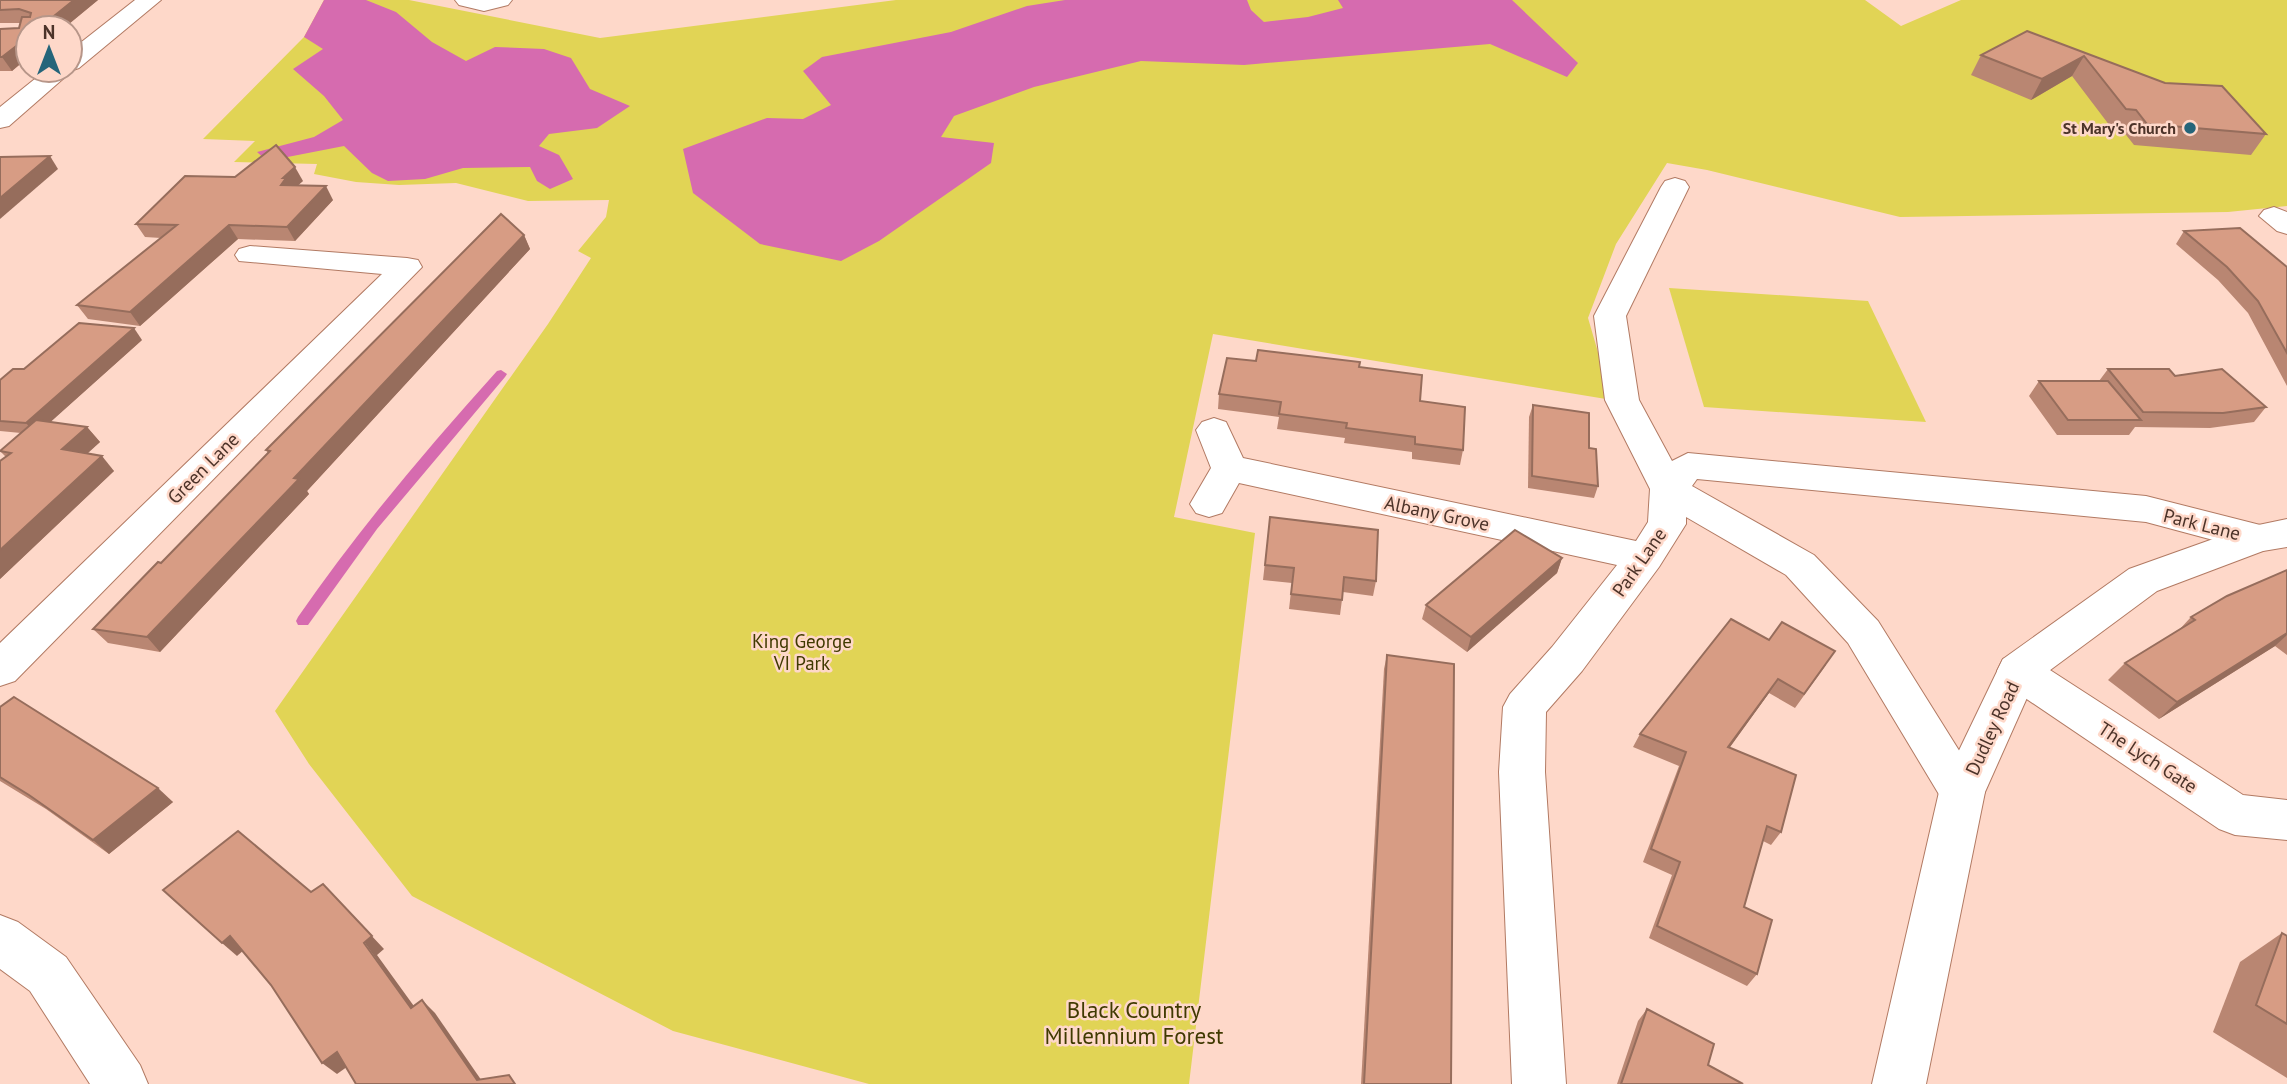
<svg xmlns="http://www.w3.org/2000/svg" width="2287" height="1084" font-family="'PT Sans',sans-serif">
	<rect width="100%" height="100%" fill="#fed8c9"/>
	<g fill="#e1d455">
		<path d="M324 0H409L600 38 896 0H1865L1901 26 1961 0H2287V206L2228 212 1900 217 1707 170 1667 163 1616 244 1588 318 1612 400 1213 334 1174 517 1255 533 1189 1084H869L673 1031 412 896 309 764 275 711 548 324 591 258 578 251 606 217 609 200 528 201 456 183 399 185 356 182 314 174 317 164 234 162 255 141 203 139 304 37Z"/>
		<path d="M1669 288 1868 301 1926 422 1704 407Z"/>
	</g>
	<g fill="#d66baf">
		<path d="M324 0H366L396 12 432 42 466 61 495 47 544 49 571 58 590 89 630 106 597 128 549 134 539 146 559 155 573 179 550 189 537 181 530 167 463 168 425 179 388 181 372 173 344 146 267 161 257 152 314 137 343 120 324 96 293 69 323 49 304 37Z"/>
		<path d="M1065 0H1247L1251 10 1264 22 1308 17 1343 8 1338 0H1512L1578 63 1567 77 1490 44 1244 65 1141 61 1034 87 954 116 941 137 994 143 991 163 879 241 841 261 760 244 693 193 683 149 767 118 803 119 831 105 803 71 822 57 951 32 1027 6Z"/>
	</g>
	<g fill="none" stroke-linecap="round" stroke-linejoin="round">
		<path fill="#d66baf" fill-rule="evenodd" d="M501 370 507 374 505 377 377 529 308 625H298L296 621 298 617C358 530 426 450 497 371Z"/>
		<defs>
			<g id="minor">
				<path d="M135 0H161L79 68 73 70 9 126 0 128V107L46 70H70V51Z"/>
				<path d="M455 0H512L508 5 484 11 459 5Z"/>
				<path d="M1675 178 1685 181 1689 187 1626 316 1639 400 1672 461 1688 453 2146 496 2272 528 2277 538 2272 548 2258 552 2146 522 1697 479 1692 486 1814 555 1878 621 1985 792 1978 806 1962 812 1946 806 1848 643 1786 575 1686 517V524L1659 567 1582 671 1546 712 1545 772 1566 1084H1512L1499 772 1503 707 1510 694 1552 647 1617 565 1239 483 1222 513 1209 517 1196 513 1190 504 1211 468 1196 430 1202 422 1214 418 1226 422 1243 458 1636 541 1648 522 1650 489 1605 400 1594 316 1661 187 1665 181Z"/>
				<path d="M2274 207 2287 212V234L2277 231 2259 216 2264 210Z"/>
				<path d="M250 246 407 258 418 260 422 267 15 681 0 686V643L382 274 239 261 235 255 239 249Z"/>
				<path d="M2018 654 2033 659 2243 795 2287 800V840L2235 835 2219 829 2003 683 1997 671 2003 659Z"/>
				<path d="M0 915 18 922 66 957 140 1065 148 1084H90L30 991 0 969Z"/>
			</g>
			<path id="major" d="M2287 519V547L2263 551 2157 591 2034 682 1985 792 1926 1084H1872L1939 792 2003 659 2129 569 2244 528Z"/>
		</defs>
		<use href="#minor" stroke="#b27a63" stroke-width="2"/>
		<use href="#major" stroke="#b27a63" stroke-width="2"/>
		<use href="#minor" fill="#fff" fill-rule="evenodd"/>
		<use href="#major" fill="#fff" fill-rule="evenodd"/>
	</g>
	<g fill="#b98672">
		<path d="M0 0H98L12 71H0V29L19 28 21 23H0Z"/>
		<path d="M2027 31 2266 134 2251 155 2134 145 2123 131 2113 130 2072 76 2031 100 1971 75 1981 55Z"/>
		<path d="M303 181 297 185 333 200 295 241 238 239 140 326 88 319 77 305 161 238 145 237 136 224Z"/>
		<path d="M2184 231 2287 267V386L2248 313 2218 280 2176 244Z"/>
		<path d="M524 235 530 249 307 491 309 494 160 652 108 643 93 629 161 563 268 453 266 450Z"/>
		<path d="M142 340 50 422 87 427 100 442 87 453 114 471 0 579V461L6 457 0 451 21 433 0 431V380L24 369Z"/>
		<path d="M1256 361 1359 367 1420 401 1463 450 1460 465 1412 459V452L1344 443 1345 438 1277 429 1279 417 1218 409 1219 394Z"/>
		<path d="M2108 369 2175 376 2266 407 2254 422 2210 428 2135 427 2129 435H2057L2029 396 2039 381H2099Z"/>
		<path d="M1533 405 1589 448 1598 486 1594 498 1528 488 1529 417Z"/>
		<path d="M1270 517 1376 581 1373 596 1343 592 1340 615 1289 609 1292 583 1263 580Z"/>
		<path d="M1562 558 1557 573 1467 652 1422 619 1426 605Z"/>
		<path d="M2287 570V655L2275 646 2159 719 2108 680 2125 663 2179 630 2191 617Z"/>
		<path d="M1769 640 1826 665 1795 708 1769 693 1729 748 1781 832 1771 845 1763 841 1744 907 1757 974 1747 986 1649 938 1672 875 1643 862 1679 766 1633 747 1640 734Z"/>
		<path d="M1387 655 1451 1084H1361L1384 669Z"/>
		<path d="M0 707 173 802 109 854 46 809 0 781Z"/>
		<path d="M2282 933 2287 936V1078L2213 1032 2240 962Z"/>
		<path d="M1647 1009 1708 1065 1743 1084H1617L1638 1021Z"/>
	</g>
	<g fill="#966d5c">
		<path d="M74 0H98L64 28H39Z"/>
		<path d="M28 37V57L12 71 2 57Z"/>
		<path d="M2084 56 2072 76 2031 100 2042 79Z"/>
		<path d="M50 156 58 169 0 219V198Z"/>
		<path d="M295 167 303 181 293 190 281 185 283 178Z"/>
		<path d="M326 186 333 200 295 241 287 227Z"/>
		<path d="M229 225 238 239 140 326 130 312Z"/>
		<path d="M524 235 530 249 307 491 309 494 160 652 147 637 294 478Z"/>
		<path d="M134 328 142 340 36 435 26 423Z"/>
		<path d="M87 427 100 442 75 465 62 449Z"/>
		<path d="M102 456 114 471 0 579V550Z"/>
		<path d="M1562 558 1557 573 1467 652 1471 637Z"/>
		<path d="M2287 633V635L2275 646 2159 719 2177 702Z"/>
		<path d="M1778 679 1769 693 1720 761 1728 747Z"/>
		<path d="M158 788 173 802 109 854 93 840Z"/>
		<path d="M323 884 384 949 377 955 424 1020 411 1008Z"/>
		<path d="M230 936 245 949 237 956 222 943Z"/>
		<path d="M422 1000 435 1013 484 1084 477 1080Z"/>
		<path d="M337 1052 351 1064 337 1074 322 1063Z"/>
	</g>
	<g fill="#d79c84" stroke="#966d5c" stroke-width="2">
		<path d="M0 0H74L39 28H28V37L2 57H0V29L19 28 22 17H30L31 13 19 9 0 10Z"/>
		<path d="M2027 31 2165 83 2222 86 2266 134 2147 124 2136 110 2126 109 2084 56 2042 79 1981 55Z"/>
		<path d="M276 145 295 167 283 178H286L281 185 326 186 287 227 229 225 130 312 77 305 177 225 136 224 185 176 235 177Z"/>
		<path d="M50 156 0 198V157Z"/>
		<path d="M501 214 524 235 294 478 299 479 147 637 93 629 158 562 161 563 270 451 266 450Z"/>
		<path d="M2240 228 2287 267V353L2258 301 2227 267 2184 231Z"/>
		<path d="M79 323 134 328 26 423 0 421V380L13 369H24Z"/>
		<path d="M1258 350 1360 362 1359 367 1422 375 1420 401 1465 407 1463 450 1415 444V437L1346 428 1347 423 1279 414 1281 402 1219 394 1227 358 1256 361Z"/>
		<path d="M2108 369H2169L2175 376 2222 369 2266 407 2223 413 2143 412Z"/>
		<path d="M2039 381H2108L2141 420H2068Z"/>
		<path d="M1533 405 1589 413V448L1596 449 1598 486 1532 476Z"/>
		<path d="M36 420 87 427 62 449 102 456 0 550V461L11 453 0 451Z"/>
		<path d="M1270 517 1378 530 1376 581 1344 577 1342 600 1291 594 1294 568 1265 565Z"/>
		<path d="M1515 530 1562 558 1471 637 1426 605Z"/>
		<path d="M2287 570V633L2177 702 2125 663 2195 620 2191 617 2227 596Z"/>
		<path d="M1731 619 1769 640 1782 622 1835 651 1804 694 1778 679 1728 747 1796 775 1781 832 1767 826 1744 907 1772 920 1757 974 1657 926 1680 862 1651 849 1686 752 1640 734Z"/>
		<path d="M1387 655 1454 664 1451 1084H1364Z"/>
		<path d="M14 697 158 788 93 840 29 795 0 777V707Z"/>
		<path d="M238 831 311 892 323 884 372 936 364 943 411 1008 422 1000 477 1080 509 1075 515 1084H356L337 1052 322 1063 271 985 230 936 222 943 163 890Z"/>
		<path d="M2282 933 2287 936V1024L2256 1005Z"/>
		<path d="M1647 1009 1714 1044 1708 1065 1743 1084H1621Z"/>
	</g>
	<circle fill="#25657a" stroke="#fed8c9" stroke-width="2.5" cx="2190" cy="128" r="7"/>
	<g text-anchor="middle" stroke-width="5" stroke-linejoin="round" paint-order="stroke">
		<g font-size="16" font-weight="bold" fill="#4c3329" stroke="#fed8c9" text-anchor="end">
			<text x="2176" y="134">St Mary's Church</text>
		</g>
		<g font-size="19" fill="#4c3329" stroke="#fed8c9">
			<text transform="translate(203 468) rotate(-45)" y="7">Green Lane</text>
			<text transform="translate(1437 513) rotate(12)" y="7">Albany Grove</text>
			<text transform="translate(2202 524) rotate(14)" y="7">Park Lane</text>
			<text transform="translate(1639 562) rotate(-55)" y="7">Park Lane</text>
			<text transform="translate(1992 728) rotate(-65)" y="7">Dudley Road</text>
			<text transform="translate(2148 757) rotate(33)" y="7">The Lych Gate</text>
		</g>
		<g font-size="19" fill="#403a00" stroke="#fed8c9">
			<text x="802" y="648">King George<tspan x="802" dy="22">VI Park</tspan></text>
		</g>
		<g font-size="23" fill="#403a00" stroke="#fed8c9">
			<text x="1134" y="1018">Black Country<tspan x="1134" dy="26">Millennium Forest</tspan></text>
		</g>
	</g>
	<g transform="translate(49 49)"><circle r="33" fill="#fed8c9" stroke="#b79689" stroke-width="2"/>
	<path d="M0-5L12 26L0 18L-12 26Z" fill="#25657a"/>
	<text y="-10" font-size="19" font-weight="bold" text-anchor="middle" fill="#4c3329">N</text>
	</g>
</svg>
